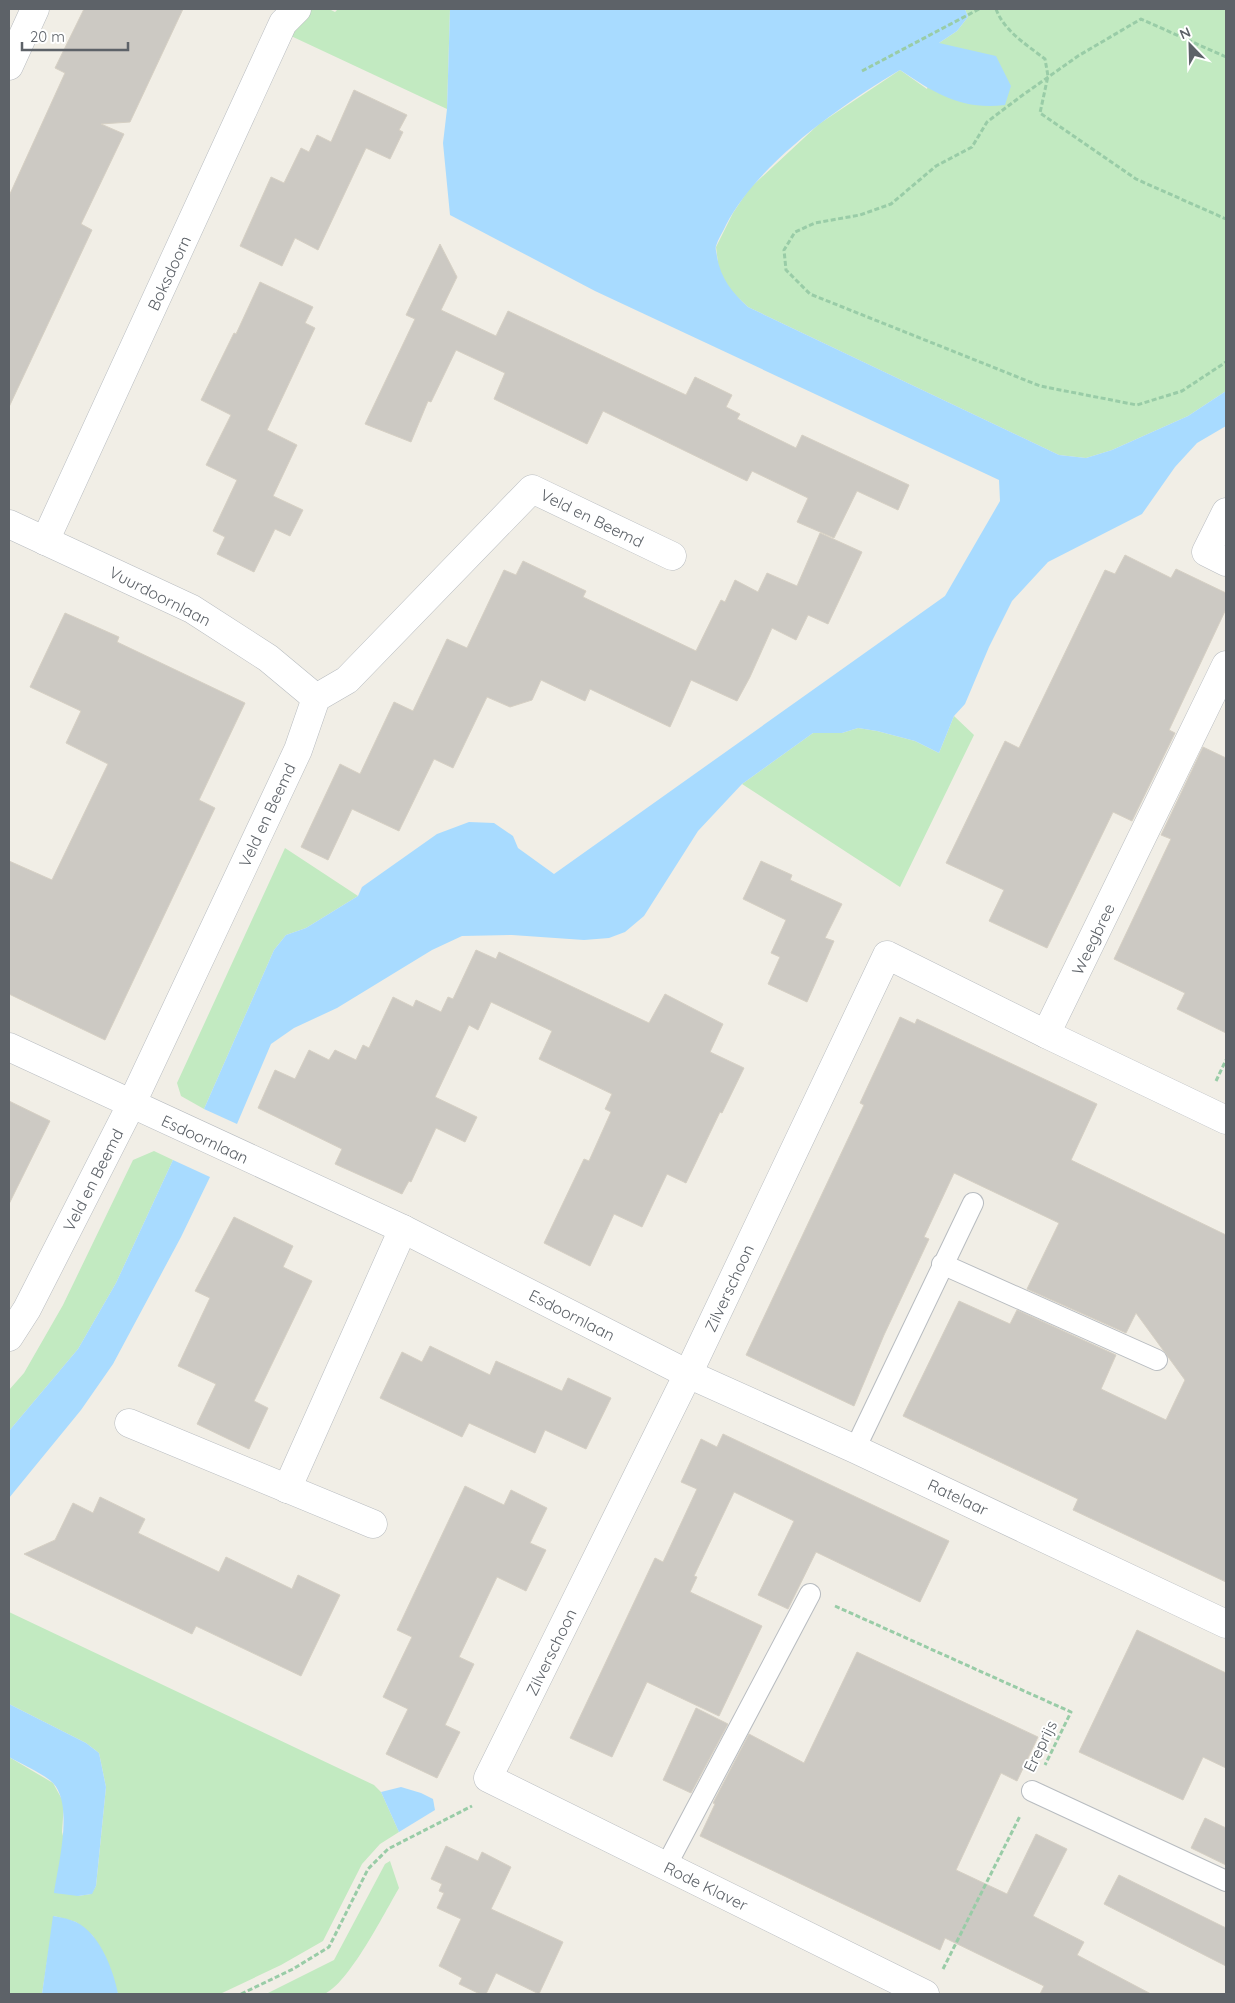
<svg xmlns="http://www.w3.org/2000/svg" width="1235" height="2003" font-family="Quicksand,sans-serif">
	<rect width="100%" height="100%" fill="#f1eee6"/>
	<g fill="#c2eac1">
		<path d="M303 9H329L335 12 338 9H450L447 109 291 36Z"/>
		<path d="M965 9H1226V391L1188 416 1112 450 1086 458 1059 455 748 307 731 291 719 271 716 247 733 213 749 189 819 124 900 70 927 89 939 43 957 31 968 17Z"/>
		<path d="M954 716 974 735 900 887 742 784 813 733H842L858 728 877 731 915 741 939 753Z"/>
		<path d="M285 848 358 896 306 928 286 935 274 950 204 1109 181 1096 177 1083Z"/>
		<path d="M154 1151 173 1160 116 1283 78 1349 9 1431V1390L24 1373 63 1305 133 1160Z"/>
		<path d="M9 1612 374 1785 381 1792 399 1832 380 1844 362 1864 323 1941 281 1965 220 1994H118L93 1936 76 1922 54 1916 42 1994H9V1757L53 1783 64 1803 62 1832 78 1896 91 1894 96 1886 106 1787 99 1753 86 1743 9 1704Z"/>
		<path d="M390 1861 399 1888C385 1912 348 1985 324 1994 310 1998 281 1994 266 1994L334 1960 385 1864Z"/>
	</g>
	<g fill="#a8dbff">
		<path d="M450 9H965L968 17 957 31 939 43 996 56 1011 86 1005 105C961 110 936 94 900 70 840 106 759 162 726 225 723 232 718 239 716 246 715 249 717 254 717 257 721 279 732 292 748 307L1059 455 1086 458 1112 450 1188 416 1226 391V426L1197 443 1175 467 1142 514 1048 562 1012 601 989 647 965 704 954 716 939 753 915 741 877 731 858 728 842 733H813L742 784 698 831 644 916 625 932 609 938 584 940 512 935 462 936 432 950 337 1008 294 1028 271 1044 237 1124 204 1109 274 950 286 935 306 928 358 896 362 887 437 834 469 822 494 823 513 836 518 848 554 874 945 596 1000 501 999 480 595 291 450 215 443 143 447 109Z"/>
		<path d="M173 1160 210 1177 181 1237 113 1364 81 1410 9 1498V1431L78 1349 116 1283Z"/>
		<path d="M9 1704 86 1743 99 1753 106 1787 96 1886 92 1894 78 1896 54 1893C58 1865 74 1805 53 1783 44 1774 20 1763 9 1757Z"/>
		<path d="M401 1787 421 1793 433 1799 435 1810 399 1832 381 1792Z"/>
		<path d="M53 1916C60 1917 69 1919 76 1922 100 1934 113 1969 118 1994H42Z"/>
	</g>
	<g fill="#ccc9c3" stroke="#d6d0c4">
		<path d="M84 9H183L130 122 101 124 124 134 81 224 92 230 9 407V196L65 73 55 68Z"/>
		<path d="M354 90 407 115 399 130 403 132 390 159 366 148 318 250 295 238 282 266 240 246 271 177 284 183 301 148 309 152 317 135 331 142Z"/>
		<path d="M440 244 457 277 441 310 496 336 508 311 686 395 695 377 732 395 726 407 740 414 737 419 796 448 802 435 909 485 898 510 857 491 834 538 797 522 808 498 752 471 747 481 603 411 587 444 494 399 505 373 456 350 431 402 428 401 411 442 365 424 415 319 406 315Z"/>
		<path d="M260 282 313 307 305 323 315 328 267 430 297 445 273 496 303 510 290 536 275 529 254 572 217 554 225 537 213 531 237 480 206 465 231 415 201 400 234 333 236 334Z"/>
		<path d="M820 533 862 552 828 624 808 615 796 640 772 628 750 677 737 701 691 680 670 727 590 689 585 701 541 680 532 700 510 707 487 697 453 768 434 759 399 831 352 809 328 860 301 847 340 764 360 774 394 702 413 711 447 639 467 648 504 570 516 575 523 561 586 591 583 597 696 651 721 600 725 602 735 580 758 592 767 573 797 586Z"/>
		<path d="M1125 555 1171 578 1176 569 1226 593V609L1169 730 1175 733 1132 821 1113 812 1047 948 989 921 1004 890 946 863 1005 741 1019 748 1105 570 1115 574Z"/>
		<path d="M65 613 119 637 117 642 245 703 199 800 215 808 105 1040 9 994V861L52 880 108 764 66 743 81 711 30 687Z"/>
		<path d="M1203 747 1226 758V1033L1177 1009 1185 993 1114 959 1171 839 1161 835Z"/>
		<path d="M761 861 792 875 790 880 842 904 825 938 834 941 807 1002 768 984 780 957 771 953 786 920 743 899Z"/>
		<path d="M476 950 496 959 499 952 649 1023 665 994 723 1024 710 1052 744 1068 722 1113 720 1112 686 1183 667 1174 642 1227 614 1214 590 1266 544 1243 584 1159 589 1161 611 1112 605 1109 612 1094 539 1059 552 1031 491 1002 478 1030 469 1025 435 1097 477 1117 465 1142 436 1128 411 1182 409 1181 402 1194 335 1164 342 1149 258 1108 275 1070 295 1079 309 1050 329 1060 335 1050 356 1060 363 1045 369 1048 393 997 413 1007 416 1000 441 1012 448 997 453 999Z"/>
		<path d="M900 1017 915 1024 917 1019 1097 1104 1071 1160 1226 1235V1582L1073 1510 1078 1499 903 1416 959 1301 1010 1324 1017 1310 1116 1355 1101 1389 1166 1420 1185 1380 1136 1313 1126 1333 1027 1289 1059 1223 954 1173 924 1237 929 1239 884 1335 854 1406 746 1355 864 1105 860 1103Z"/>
		<path d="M9 1101 50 1121 9 1204Z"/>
		<path d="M234 1217 293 1246 283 1267 312 1281 254 1401 268 1408 249 1449 197 1424 216 1384 178 1366 210 1298 195 1291Z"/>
		<path d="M430 1346 490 1375 496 1361 562 1391 568 1378 611 1398 586 1449 545 1430 535 1453 469 1423 462 1437 380 1398 402 1352 422 1362Z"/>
		<path d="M723 1434 949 1541 920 1602 816 1552 788 1609 758 1595 794 1521 734 1492 694 1576 697 1577 690 1592 762 1626 719 1716 647 1682 612 1757 570 1738 655 1558 663 1562 697 1489 681 1482 701 1439 717 1447Z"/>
		<path d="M465 1486 504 1505 511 1490 547 1508 530 1543 546 1550 526 1591 497 1577 459 1657 474 1664 445 1725 460 1732 437 1778 386 1754 408 1709 383 1697 412 1637 397 1630Z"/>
		<path d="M100 1497 145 1519 138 1533 219 1572 226 1557 292 1589 298 1575 340 1595 301 1676 196 1626 192 1634 24 1554 55 1540 73 1503 93 1513Z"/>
		<path d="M1137 1630 1226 1673V1768L1203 1757 1183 1800 1079 1752Z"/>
		<path d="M857 1652 1038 1737 1017 1781 1001 1773 956 1870 1007 1894 1036 1834 1067 1849 1033 1916 1084 1942 1077 1955 1151 1994H1040L1044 1986 945 1938 940 1950 700 1836 715 1804 713 1803 749 1734 804 1763Z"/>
		<path d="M696 1708 728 1724 691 1793 663 1780Z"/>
		<path d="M1205 1818 1226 1828V1865L1191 1848Z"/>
		<path d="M446 1846 478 1861 482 1852 511 1867 491 1909 563 1942 539 1994 496 1973 486 1994H480L459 1984 462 1978 439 1966 461 1919 437 1908 444 1893 439 1891 442 1884 431 1879Z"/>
		<path d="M1119 1875 1226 1928V1966L1104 1904Z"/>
	</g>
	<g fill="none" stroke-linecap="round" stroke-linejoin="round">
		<defs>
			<g id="service">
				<path d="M942 1264 1157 1360"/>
				<path d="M855 1449 973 1203"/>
				<path d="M1032 1791 1226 1881"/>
				<path d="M666 1866 810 1594"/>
			</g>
			<g id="minor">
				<path d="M9 66 35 9"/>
				<path d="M1226 512 1206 552 1226 562"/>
				<path d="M9 524 192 609 268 658 316 698"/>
				<path d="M45 541 283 23 297 9"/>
				<path d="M1226 665 1046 1034 1226 1120"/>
				<path d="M9 1047 403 1229 688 1374 855 1449 1226 1624"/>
				<path d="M9 1337 27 1309 131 1105 298 750 316 698 347 680 532 489 672 556"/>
				<path d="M129 1423 373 1524"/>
				<path d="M287 1489 403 1229"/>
				<path d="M925 1994 488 1778 688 1374 887 955 1046 1034"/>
			</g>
		</defs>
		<use href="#service" stroke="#b8bcc0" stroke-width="22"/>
		<use href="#minor" stroke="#b8bcc0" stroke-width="29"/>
		<g stroke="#99cca7" stroke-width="3" stroke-dasharray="5 2.5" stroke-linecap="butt">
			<path d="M996 9C1004 31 1027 45 1045 59L1048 76 1040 113 1136 179 1226 219"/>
			<path d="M1226 57 1141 19 1078 56 1020 97 987 122 972 147 936 166 891 204 860 215 815 223 795 232 784 250 786 270 810 294 1040 386 1137 405 1182 391 1226 362"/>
			<path d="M862 71 979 9"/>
			<path d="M1216 1081 1226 1060"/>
			<path d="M835 1606 1071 1712 1045 1765"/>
			<path d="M943 1969 1020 1816"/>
			<path d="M241 1994 293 1969 329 1947 368 1869 388 1849 472 1806"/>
		</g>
		<use href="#service" stroke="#fff" stroke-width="20"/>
		<use href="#minor" stroke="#fff" stroke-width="28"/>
	</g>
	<g text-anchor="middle" stroke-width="4" stroke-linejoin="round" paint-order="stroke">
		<g font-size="16" fill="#5d6268" stroke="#fff">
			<text transform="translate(169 273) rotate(-65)" y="6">Boksdoorn</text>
			<text transform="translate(592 518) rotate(26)" y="6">Veld en Beemd</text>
			<text transform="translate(160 596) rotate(27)" y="6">Vuurdoornlaan</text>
			<text transform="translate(267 815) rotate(-65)" y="6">Veld en Beemd</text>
			<text transform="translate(1093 939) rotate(-64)" y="6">Weegbree</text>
			<text transform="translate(205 1139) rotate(25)" y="6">Esdoornlaan</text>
			<text transform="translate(93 1180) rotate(-63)" y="6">Veld en Beemd</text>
			<text transform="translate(729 1288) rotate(-65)" y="6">Zilverschoon</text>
			<text transform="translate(572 1315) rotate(27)" y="6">Esdoornlaan</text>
			<text transform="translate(958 1497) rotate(25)" y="6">Ratelaar</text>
			<text transform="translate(551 1652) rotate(-64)" y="6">Zilverschoon</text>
			<text transform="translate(1040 1746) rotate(-64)" y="6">Ereprijs</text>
			<text transform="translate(706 1886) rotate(26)" y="6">Rode Klaver</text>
		</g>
	</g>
	<rect width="1235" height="2003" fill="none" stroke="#5d6268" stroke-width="20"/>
	<g transform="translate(1190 45) rotate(337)" stroke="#ffffff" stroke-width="4" paint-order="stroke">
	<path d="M0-4L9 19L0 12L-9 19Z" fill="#5d6268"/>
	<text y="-8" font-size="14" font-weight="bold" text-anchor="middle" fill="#5d6268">N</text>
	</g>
	<path d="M22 42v8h106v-8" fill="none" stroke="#5d6268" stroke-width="2.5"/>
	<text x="30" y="42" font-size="15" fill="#5d6268" stroke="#ffffff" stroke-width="4" paint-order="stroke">20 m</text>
</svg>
